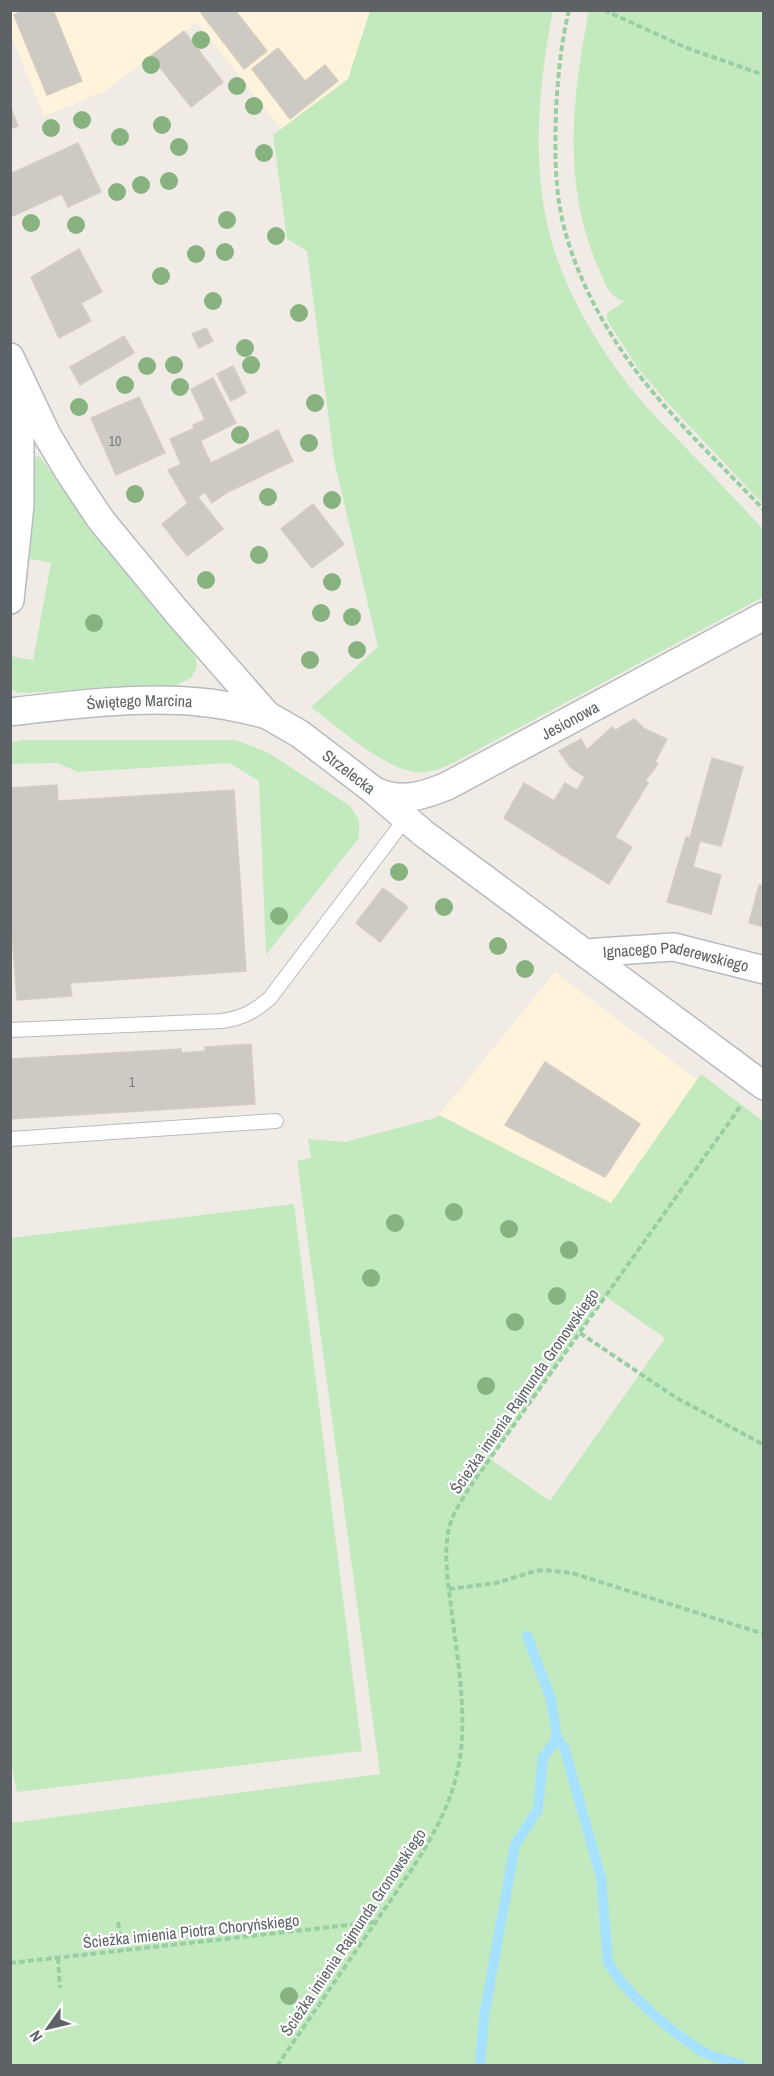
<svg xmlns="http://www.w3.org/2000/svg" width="774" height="2076" font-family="'Archivo Narrow',sans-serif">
	<rect width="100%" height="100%" fill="#f0ece5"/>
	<g fill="#fff3db">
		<path d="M10 11H370L348 80 282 130 197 22 103 92 44 116 11 35Z"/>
		<path d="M555 972 697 1080 611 1204 439 1115Z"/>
	</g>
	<g fill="#c3eabf" fill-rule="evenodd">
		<path d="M589 10 763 11V504L665 400 638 368 607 320V313L625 301C609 299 604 281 598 267 562 185 572 97 589 10Z"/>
		<path d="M370 11H553C539 81 532 158 548 228 562 287 597 346 635 393 651 413 670 431 688 450 713 476 738 502 763 529V597L481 748C464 757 445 769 426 772 393 778 337 726 311 707L378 647 334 460 307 251 287 239 273 135 348 79Z"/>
		<path d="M36 456 40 457 102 543 195 654 197 667 191 678 174 686 18 693 11 688 10 656 33 660 51 563 26 558 32 463 34 457Z"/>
		<path d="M21 740H236L269 753 350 806 359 820V838L266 955 259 781 229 763 78 772 57 763 11 764V743Z"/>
		<path d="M701 1074 763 1121V2065H11V1823L380 1774 297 1161 311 1158 308 1139 345 1142 435 1118 439 1115 611 1203ZM605 1296 665 1338 550 1501 490 1459Z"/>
		<path d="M294 1204 362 1751 17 1792 10 1756 11 1238Z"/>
	</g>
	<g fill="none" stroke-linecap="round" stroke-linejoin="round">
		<g stroke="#a6e1ff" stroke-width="10">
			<path d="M527 1636 551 1699 557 1739"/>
			<path d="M480 2066 484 2016 515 1845 538 1809 543 1757 557 1739 564 1747 601 1877 608 1962C626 1995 672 2032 703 2052 715 2058 731 2061 743 2066"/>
		</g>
	</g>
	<g fill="#cdc9c3" stroke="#d5cdc2" stroke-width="1.5">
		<path d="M23 10H53L82 81 47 95 14 15Z"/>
		<path d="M204 10H235L267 51 244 69 201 13Z"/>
		<path d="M184 31 223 82 191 107 151 56Z"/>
		<path d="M278 48 305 81 325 65 338 81 290 119 252 69Z"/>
		<path d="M10 106 18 126 10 129Z"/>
		<path d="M78 143 101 192 68 207 45 158Z"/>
		<path d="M45 158 62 194 10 217V174Z"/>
		<path d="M79 249 102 292 81 303 91 321 59 338 31 277Z"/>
		<path d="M206 328 213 341 199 348 192 334Z"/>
		<path d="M124 336 134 353 80 385 70 367Z"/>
		<path d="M233 366 246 393 231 401 217 374Z"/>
		<path d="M213 378 236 423 200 441 193 425 205 420 191 389Z"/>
		<path d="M139 397 165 453 116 475 91 418Z"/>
		<path d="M195 428 206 453 181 464 170 439Z"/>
		<path d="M278 430 293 461 226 493 211 463Z"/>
		<path d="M206 453 226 493 212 503 205 492 188 504 168 470Z"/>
		<path d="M197 496 223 529 187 556 162 524Z"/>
		<path d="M313 504 344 544 312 568 281 529Z"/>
		<path d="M634 719 645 729 631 746 562 855 504 818 524 783 554 801 565 783 577 790 585 777 570 767 559 751 581 739 587 750 612 727 616 730Z"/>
		<path d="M645 729 667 739 655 762 658 764 645 781 648 783 615 837 632 847 609 884 562 855 631 746Z"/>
		<path d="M712 758 743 767 721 846 700 841 693 867 721 875 711 914 667 902 686 837 690 838Z"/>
		<path d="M57 785 58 801 234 790 246 971 70 983 72 996 17 1000 10 905V788Z"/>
		<path d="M759 885 764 886V927L749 923Z"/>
		<path d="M383 888 408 907 380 942 356 923Z"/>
		<path d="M251 1044 255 1104 10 1119V1059L181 1049 182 1053 205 1051V1047Z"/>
		<path d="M545 1062 640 1124 605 1177 505 1125Z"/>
	</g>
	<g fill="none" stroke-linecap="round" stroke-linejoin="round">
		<defs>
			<g id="service">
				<path d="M10 1030 222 1021C243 1018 255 1011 270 998L406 818"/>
				<path d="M10 1139 276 1121"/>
			</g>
			<g id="minor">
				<path id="s1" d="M10 357 47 435 69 472 101 520 176 611 267 715 300 734 372 789 423 833 764 1086"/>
				<path d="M10 600 20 505V386"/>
				<path id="s2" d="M10 712C68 705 142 696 199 702 223 704 245 709 267 715"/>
				<path id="s3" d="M375 791C401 803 423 796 447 786L764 616"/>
				<path id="s4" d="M585 953 674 947 764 970"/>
			</g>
		</defs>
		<use href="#service" stroke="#b7bbc0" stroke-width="16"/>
		<use href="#minor" stroke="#b7bbc0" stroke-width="30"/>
		<g stroke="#99cea3" stroke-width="4" stroke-dasharray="6 3" stroke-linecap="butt">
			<path d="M569 10C561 43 558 76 556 110 555 149 554 188 564 227 579 286 613 344 651 390 686 432 726 470 764 510"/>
			<path d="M604 10 687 48 764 75"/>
			<path d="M580 1333 675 1397 764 1445"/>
			<path d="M449 1589 496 1583 535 1571 544 1570 572 1573 764 1634"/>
			<path d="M118 1922 122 1950"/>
			<path d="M58 1958 60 1988"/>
			<path d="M10 1963 375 1922"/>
			<path d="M277 2066C310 2018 342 1971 375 1923 408 1874 448 1824 459 1764 468 1712 457 1658 451 1606 448 1582 444 1557 448 1533 451 1514 464 1497 474 1481L740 1107"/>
		</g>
		<use href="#service" stroke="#fff" stroke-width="14"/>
		<use href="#minor" stroke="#fff" stroke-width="27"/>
	</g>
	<g fill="#88b380">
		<circle cx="201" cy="40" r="9"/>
		<circle cx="151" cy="65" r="9"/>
		<circle cx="237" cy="86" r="9"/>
		<circle cx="254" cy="106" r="9"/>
		<circle cx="82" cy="120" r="9"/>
		<circle cx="162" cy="125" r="9"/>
		<circle cx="51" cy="128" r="9"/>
		<circle cx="120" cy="137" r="9"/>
		<circle cx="179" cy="147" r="9"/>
		<circle cx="264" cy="153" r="9"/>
		<circle cx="169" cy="181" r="9"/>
		<circle cx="141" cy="185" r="9"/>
		<circle cx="117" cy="192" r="9"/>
		<circle cx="227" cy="220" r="9"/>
		<circle cx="31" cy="223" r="9"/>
		<circle cx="76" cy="225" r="9"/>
		<circle cx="276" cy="236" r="9"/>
		<circle cx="225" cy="252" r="9"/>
		<circle cx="196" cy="254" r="9"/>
		<circle cx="161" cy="276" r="9"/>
		<circle cx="213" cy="301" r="9"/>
		<circle cx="299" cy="313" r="9"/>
		<circle cx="245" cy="348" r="9"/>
		<circle cx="174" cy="365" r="9"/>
		<circle cx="251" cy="365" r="9"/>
		<circle cx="147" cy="366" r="9"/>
		<circle cx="125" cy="385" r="9"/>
		<circle cx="180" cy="387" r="9"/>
		<circle cx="315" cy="403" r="9"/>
		<circle cx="79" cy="407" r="9"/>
		<circle cx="240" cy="435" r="9"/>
		<circle cx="309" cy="443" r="9"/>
		<circle cx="135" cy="494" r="9"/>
		<circle cx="268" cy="497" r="9"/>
		<circle cx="332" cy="500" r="9"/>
		<circle cx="259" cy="555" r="9"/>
		<circle cx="206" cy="580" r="9"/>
		<circle cx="332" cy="582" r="9"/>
		<circle cx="321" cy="613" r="9"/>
		<circle cx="352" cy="617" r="9"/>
		<circle cx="94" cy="623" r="9"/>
		<circle cx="357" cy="650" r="9"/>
		<circle cx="310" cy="660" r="9"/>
		<circle cx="399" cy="872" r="9"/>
		<circle cx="444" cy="907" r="9"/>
		<circle cx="279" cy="916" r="9"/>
		<circle cx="498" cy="946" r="9"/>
		<circle cx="525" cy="969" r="9"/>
		<circle cx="454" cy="1212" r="9"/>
		<circle cx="395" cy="1223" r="9"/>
		<circle cx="509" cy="1229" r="9"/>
		<circle cx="569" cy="1250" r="9"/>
		<circle cx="371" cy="1278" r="9"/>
		<circle cx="557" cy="1296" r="9"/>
		<circle cx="515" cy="1322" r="9"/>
		<circle cx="486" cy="1386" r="9"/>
		<circle cx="289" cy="1996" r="9"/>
	</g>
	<g text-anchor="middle" stroke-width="4.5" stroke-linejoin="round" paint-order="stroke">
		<g font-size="14" fill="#787c7d">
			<text x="115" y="446">10</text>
			<text x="132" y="1087">1</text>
		</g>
		<g font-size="16" fill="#5c6266" stroke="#fff">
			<text dy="6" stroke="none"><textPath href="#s2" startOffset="130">Świętego Marcina</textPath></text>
			<text dy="6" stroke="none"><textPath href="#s3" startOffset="214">Jesionowa</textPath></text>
			<text dy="6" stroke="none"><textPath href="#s1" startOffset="543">Strzelecka</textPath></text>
			<text dy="6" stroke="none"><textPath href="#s4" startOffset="92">Ignacego Paderewskiego</textPath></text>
			<text transform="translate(524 1391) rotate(-55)" y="6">Ścieżka imienia Rajmunda Gronowskiego</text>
			<text transform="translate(191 1931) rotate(-6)" y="6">Ścieżka imienia Piotra Choryńskiego</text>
			<text transform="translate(353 1932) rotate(-56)" y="6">Ścieżka imienia Rajmunda Gronowskiego</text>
		</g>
	</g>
	<rect width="774" height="2076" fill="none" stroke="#5c6266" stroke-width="24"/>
	<g transform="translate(48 2028) rotate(236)" stroke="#ffffff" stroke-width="4.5" paint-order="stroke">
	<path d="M0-4.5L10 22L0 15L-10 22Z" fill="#5c6266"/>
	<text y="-9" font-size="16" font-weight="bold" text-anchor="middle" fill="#5c6266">N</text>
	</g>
</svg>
